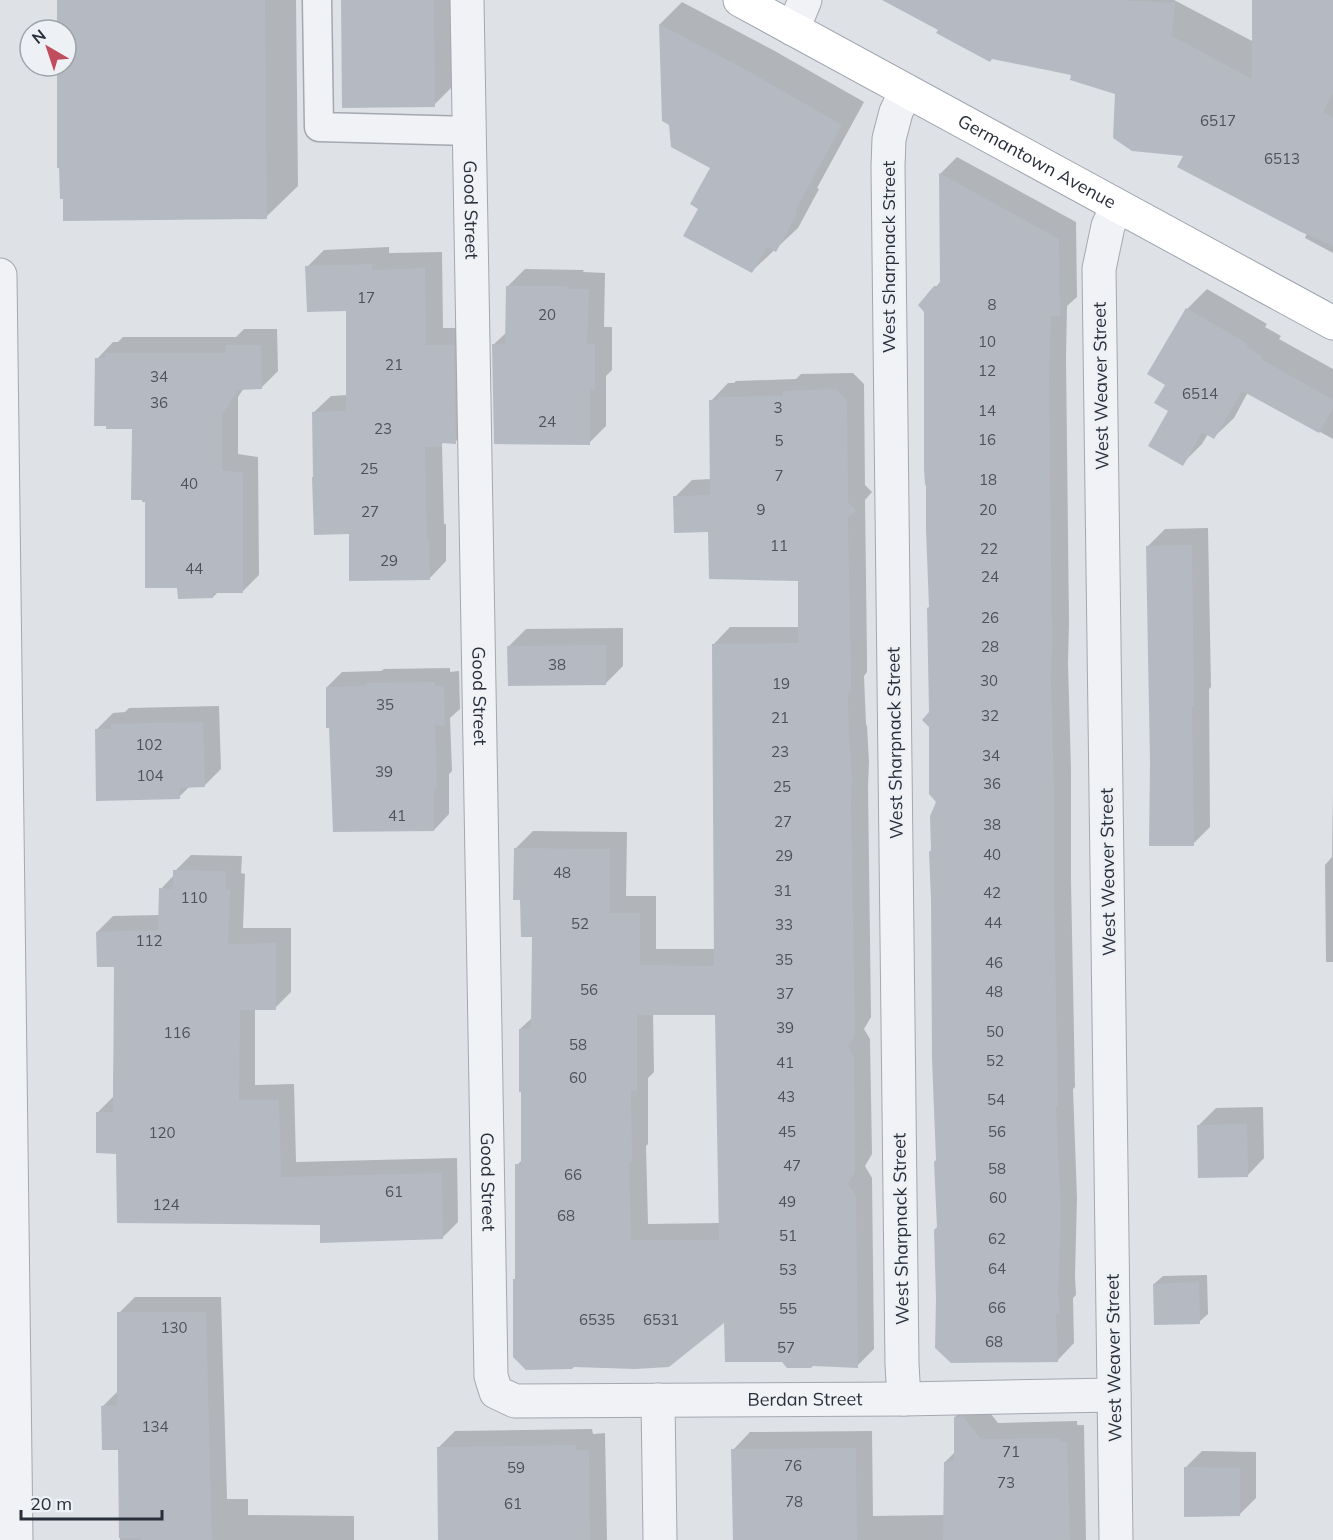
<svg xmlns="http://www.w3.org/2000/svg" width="1333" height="1540" font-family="Mulish,sans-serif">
	<rect width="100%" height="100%" fill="#dee1e6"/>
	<g fill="#0003" fill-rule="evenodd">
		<path d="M58 0H296L298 186 266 217 58 66H66V30H58Z"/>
		<path d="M343 0H459V80L434 105Z"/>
		<path d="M885 0H1174L1254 42 1253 0H1333V253L1305 238 1307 233 1185 155 1117 93 1073 74 940 30Z"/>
		<path d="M682 2 773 50 864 102 817 188 819 189 798 228 751 272 700 208 712 167 670 124 664 120 660 24Z"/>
		<path d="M957 157 1076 222 1077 297 1067 306 1066 358 1069 623 1068 664 1071 770V881L1075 1087 1073 1089 1077 1198 1075 1276 1076 1295 1073 1298 1074 1343 1057 1361 938 1227V802L930 713V608L936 287 941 281 940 174Z"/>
		<path d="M389 247V253L442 252 443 328H471L473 425 455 442H444L442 444 444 524H446V561L429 579 351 533 313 413 331 396 348 395 347 309 307 267 324 250Z"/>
		<path d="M525 269 584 270 583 272 605 273 604 327H612V370L606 376V426L589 443 493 345 507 332V287Z"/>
		<path d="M1207 289 1267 324 1265 327 1281 336 1279 339 1333 369V439L1248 392 1234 418 1214 437 1208 434 1202 444 1182 464 1170 411 1167 384 1187 309Z"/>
		<path d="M244 329H277L278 371 261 388H244L238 397V454L258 457 259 575 242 592H218L213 597 179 587 147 501 133 428 97 359 113 342H118L123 337H236Z"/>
		<path d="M853 373 864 384 865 485 872 492 865 500 867 657V672L864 676 866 724 867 726 869 762 868 786 871 1017 864 1029 870 1039 872 1154 865 1166 872 1178 874 1349 857 1366 782 1360 725 1320 514 1280 517 1277V1165L522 1160 520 1029 533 1017V935L522 898 516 848 533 831 627 832 626 896H656V949H716L713 645 730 627H799L800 580 710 531 675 497 692 480 711 479V401L728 383H734L736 381 796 379 801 374ZM653 1013H716L720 1223 648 1224 646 1146 648 1144V1078L654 1072Z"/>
		<path d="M1208 528 1211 687 1209 689 1210 827 1193 844 1151 727 1148 546 1165 529Z"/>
		<path d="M623 628V666L606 683 509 646 526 629Z"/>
		<path d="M450 668V672L459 671 460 709 450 718 452 771 449 774V814L434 830 327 687 342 672 381 671 384 669Z"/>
		<path d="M219 706 221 769 204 786H190L179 797 96 730 113 713 125 712 129 708Z"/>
		<path d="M1333 794V962H1326L1325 865 1332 857Z"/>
		<path d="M191 855 242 856 241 873 245 874 243 928H291V992L275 1008H255V1085L294 1084 296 1162 457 1158 458 1222 442 1238 322 1223 117 1152 97 1113 113 1097 116 965 97 932 113 916 160 915 161 889 174 875 175 871Z"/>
		<path d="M1263 1107 1264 1158 1247 1176 1199 1125 1216 1108Z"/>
		<path d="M1207 1275 1208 1314 1199 1322 1154 1284 1163 1276Z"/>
		<path d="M135 1297H221L227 1499H248V1515L354 1516V1540H120L119 1448 103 1406 118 1391 119 1313Z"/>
		<path d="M972 1400H980L998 1423 1077 1421V1425H1084L1086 1540H733V1450L750 1432 872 1431 873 1516 945 1515V1462L955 1452V1417Z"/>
		<path d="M592 1429 593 1434 605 1433 607 1540H440L438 1448 455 1431Z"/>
		<path d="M1202 1451 1256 1452V1498L1239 1515 1185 1468Z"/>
	</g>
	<g fill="#b5bac2" fill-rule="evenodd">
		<path d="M57 0H265L267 219 63 221V199H60L59 168H57V66H66V30H57Z"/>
		<path d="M341 0H434L435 107 342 108Z"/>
		<path d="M882 0H1121L1175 3 1172 36 1252 79V0H1333V93L1323 112 1333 118V246L1301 232 1177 167 1183 156 1132 151 1113 138 1115 94 1070 80 1071 75 992 59 990 62 936 33 938 30Z"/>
		<path d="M659 24 750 72 842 125 795 211 798 212 776 252 767 247 752 273 683 236 698 209 690 204 710 168 671 147 669 125 662 121Z"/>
		<path d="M939 173 1059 239 1060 316H1051L1049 376 1052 641 1051 682 1054 788V899L1058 1106 1056 1107 1061 1216 1058 1294 1060 1313 1056 1315 1058 1362 951 1363 935 1348 936 1299 934 1230 937 1227 934 1162 936 1160 932 1059 931 899 929 852 931 850 930 816 936 802 929 794V727L922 720 929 712 927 608 929 607 926 530V486L925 484 924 470V312L918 305 934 286H940Z"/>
		<path d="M372 264 373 270 425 268 426 345H454L456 444 442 443V446L425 447 427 541 429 540 430 580 349 581V534L314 535 312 477H313L312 412 346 411V311L307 312 305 266Z"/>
		<path d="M506 286H567V289H589L587 344H595V389H590V445L494 444 492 344H505Z"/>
		<path d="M1186 308 1248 344 1246 347 1262 356 1261 359 1333 400V408L1319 433 1242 391 1214 439 1202 432 1183 466 1148 446 1168 411 1154 403 1165 385 1147 374Z"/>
		<path d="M226 345H261L262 389 238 390 222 415V470L243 473V593H213V598L178 599 177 588H145V502H142V500H131L132 429H106V426H94L95 358H105V353H226Z"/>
		<path d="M836 389 847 401 848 502 856 510 848 518 851 675V691L848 694 849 741 850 744 852 780 851 804 855 1035 848 1047 854 1057 855 1172 848 1184 856 1196 858 1368 813 1366 811 1368H787L782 1362H725L724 1323 669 1367 635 1369 574 1367 572 1369 526 1370 513 1357V1279H515V1164H521V1092H519V1029L531 1028 532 937H521L520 900H513L514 848 610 849V913H640V965L714 966 712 644 798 643V581L709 579 708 532 674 533 673 496 710 495 709 400H718V397L783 396V391ZM637 1015H715L719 1240H631L629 1163H632L631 1091H637Z"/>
		<path d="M1192 545 1194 706H1192L1194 846H1149L1150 762 1146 546Z"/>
		<path d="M606 645V685L508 686 507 646Z"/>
		<path d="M435 682V686H444L445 725H435L437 788H434V831L333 832 329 728H326V687L366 686 367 683Z"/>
		<path d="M203 722 205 787 180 788V799L96 801 95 729H111V724Z"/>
		<path d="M173 870 226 871V889H230L228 944 276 943V1010H240L239 1100H279L281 1177 442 1173 443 1239 320 1243V1225L117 1223 116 1154 96 1153V1112H113L114 967H97L96 932 158 930 159 888 173 889Z"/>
		<path d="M1247 1124 1248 1177 1198 1178 1197 1125Z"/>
		<path d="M1199 1282 1200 1324 1154 1325 1153 1284Z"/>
		<path d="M117 1312H206L212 1540H141V1538H119L118 1450H102L101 1406 117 1405Z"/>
		<path d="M954 1417H963L981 1439 1060 1438 1061 1442H1067L1070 1540H943L944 1462 954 1461Z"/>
		<path d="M576 1445V1450H589L590 1540H438L437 1447Z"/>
		<path d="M856 1448 857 1540H733L731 1449Z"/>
		<path d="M1184 1467 1240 1468V1516L1184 1517Z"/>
	</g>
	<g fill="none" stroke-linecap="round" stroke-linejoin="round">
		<defs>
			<path id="lane" d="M317 0 319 127 470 131"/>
			<g id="street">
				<path id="s1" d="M467 0 491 1376 496 1392 515 1401 904 1399 1114 1395"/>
				<path d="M793 29 805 0"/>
				<path d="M0 275 16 1540"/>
				<path d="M904 1399 902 1364 888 166 889 139 896 112 906 91"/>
				<path d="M658 1400 660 1540"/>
				<path d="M1116 1540 1099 269 1108 226 1117 206"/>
			</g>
			<g id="primary">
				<path id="s2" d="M740 0 1333 323"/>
			</g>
		</defs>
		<use href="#lane" stroke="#a4a8af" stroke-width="31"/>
		<use href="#street" stroke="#a4a8af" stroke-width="35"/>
		<use href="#primary" stroke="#9ea5b0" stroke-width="35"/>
		<use href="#lane" stroke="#f0f2f5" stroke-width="28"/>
		<use href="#street" stroke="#f0f2f5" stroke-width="33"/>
		<use href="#primary" stroke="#fff" stroke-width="33"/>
	</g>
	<g text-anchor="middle" stroke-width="4.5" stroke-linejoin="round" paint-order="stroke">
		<g font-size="15" fill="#4b525d">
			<text x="1218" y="126">6517</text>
			<text x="1282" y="164">6513</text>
			<text x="366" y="303">17</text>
			<text x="992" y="310">8</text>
			<text x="547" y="320">20</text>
			<text x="987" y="347">10</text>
			<text x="394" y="370">21</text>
			<text x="987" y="376">12</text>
			<text x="159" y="382">34</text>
			<text x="1200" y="399">6514</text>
			<text x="159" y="408">36</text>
			<text x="778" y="413">3</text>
			<text x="987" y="416">14</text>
			<text x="547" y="427">24</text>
			<text x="383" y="434">23</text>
			<text x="987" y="445">16</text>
			<text x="779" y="446">5</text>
			<text x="369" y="474">25</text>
			<text x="779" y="481">7</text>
			<text x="988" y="485">18</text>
			<text x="189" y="489">40</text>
			<text x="761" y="515">9</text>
			<text x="988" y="515">20</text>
			<text x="370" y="517">27</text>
			<text x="779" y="551">11</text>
			<text x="989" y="554">22</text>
			<text x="389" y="566">29</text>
			<text x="194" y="574">44</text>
			<text x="990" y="582">24</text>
			<text x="990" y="623">26</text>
			<text x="990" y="652">28</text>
			<text x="557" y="670">38</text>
			<text x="989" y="686">30</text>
			<text x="781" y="689">19</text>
			<text x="385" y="710">35</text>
			<text x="990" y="721">32</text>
			<text x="780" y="723">21</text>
			<text x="149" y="750">102</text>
			<text x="780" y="757">23</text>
			<text x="991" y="761">34</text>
			<text x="384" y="777">39</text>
			<text x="150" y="781">104</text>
			<text x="992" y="789">36</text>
			<text x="782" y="792">25</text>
			<text x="397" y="821">41</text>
			<text x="783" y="827">27</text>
			<text x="992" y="830">38</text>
			<text x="992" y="860">40</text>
			<text x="784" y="861">29</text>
			<text x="562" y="878">48</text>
			<text x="783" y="896">31</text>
			<text x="992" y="898">42</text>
			<text x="194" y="903">110</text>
			<text x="993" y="928">44</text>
			<text x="580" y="929">52</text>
			<text x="784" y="930">33</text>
			<text x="149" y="946">112</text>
			<text x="784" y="965">35</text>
			<text x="994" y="968">46</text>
			<text x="589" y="995">56</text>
			<text x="994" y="997">48</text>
			<text x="785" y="999">37</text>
			<text x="785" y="1033">39</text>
			<text x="995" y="1037">50</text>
			<text x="177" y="1038">116</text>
			<text x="578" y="1050">58</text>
			<text x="995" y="1066">52</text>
			<text x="785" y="1068">41</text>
			<text x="578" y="1083">60</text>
			<text x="786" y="1102">43</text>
			<text x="996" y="1105">54</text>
			<text x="787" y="1137">45</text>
			<text x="997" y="1137">56</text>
			<text x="162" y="1138">120</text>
			<text x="792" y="1171">47</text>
			<text x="997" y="1174">58</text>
			<text x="573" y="1180">66</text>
			<text x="394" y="1197">61</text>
			<text x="998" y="1203">60</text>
			<text x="787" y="1207">49</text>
			<text x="166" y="1210">124</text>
			<text x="566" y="1221">68</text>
			<text x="788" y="1241">51</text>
			<text x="997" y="1244">62</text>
			<text x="997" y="1274">64</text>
			<text x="788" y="1275">53</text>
			<text x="997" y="1313">66</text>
			<text x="788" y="1314">55</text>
			<text x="597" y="1325">6535</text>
			<text x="661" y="1325">6531</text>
			<text x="174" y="1333">130</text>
			<text x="994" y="1347">68</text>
			<text x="786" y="1353">57</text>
			<text x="155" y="1432">134</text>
			<text x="1011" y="1457">71</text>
			<text x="793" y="1471">76</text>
			<text x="516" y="1473">59</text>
			<text x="1006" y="1488">73</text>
			<text x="794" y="1507">78</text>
			<text x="513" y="1509">61</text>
		</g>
		<g font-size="18" fill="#282f3b" stroke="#edf0f4">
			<text dy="6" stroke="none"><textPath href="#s2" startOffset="338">Germantown Avenue</textPath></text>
			<text dy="6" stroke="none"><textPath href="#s1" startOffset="210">Good Street</textPath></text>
			<text transform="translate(889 257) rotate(-90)" y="6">West Sharpnack Street</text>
			<text transform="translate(1101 386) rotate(-91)" y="6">West Weaver Street</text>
			<text dy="6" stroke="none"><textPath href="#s1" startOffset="696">Good Street</textPath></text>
			<text transform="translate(895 743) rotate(-91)" y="6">West Sharpnack Street</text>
			<text transform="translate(1108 872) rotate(-91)" y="6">West Weaver Street</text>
			<text dy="6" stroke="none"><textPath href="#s1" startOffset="1182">Good Street</textPath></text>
			<text transform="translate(901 1229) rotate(-91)" y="6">West Sharpnack Street</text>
			<text transform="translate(1114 1358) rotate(-91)" y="6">West Weaver Street</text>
			<text dy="6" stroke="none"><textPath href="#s1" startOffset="1704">Berdan Street</textPath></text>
		</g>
	</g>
	<g transform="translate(48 48) rotate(321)"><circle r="28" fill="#edf0f4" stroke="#9ea3aa" stroke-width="1.5"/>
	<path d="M0-4.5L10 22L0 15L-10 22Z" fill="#c04d5e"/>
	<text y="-9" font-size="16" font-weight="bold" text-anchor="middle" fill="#282f3b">N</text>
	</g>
	<path d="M21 1510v9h141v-9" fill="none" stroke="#282f3b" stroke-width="3"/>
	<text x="30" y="1510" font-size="18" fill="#282f3b" stroke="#edf0f4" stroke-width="4.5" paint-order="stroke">20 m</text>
</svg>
